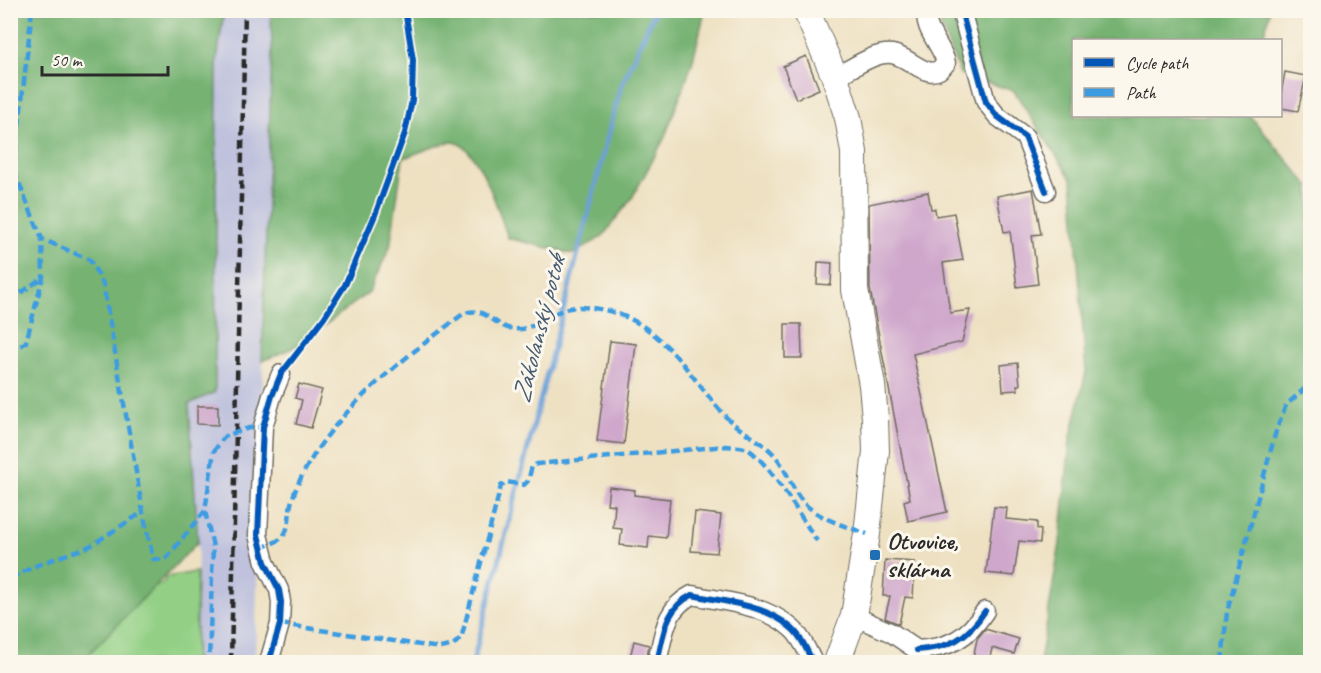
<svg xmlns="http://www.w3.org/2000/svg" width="1321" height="673" font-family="Caveat,sans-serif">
	<rect width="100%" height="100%" fill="#fbf7ec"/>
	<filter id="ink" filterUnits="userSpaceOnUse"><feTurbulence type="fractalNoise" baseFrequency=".0167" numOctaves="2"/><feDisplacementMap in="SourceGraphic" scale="12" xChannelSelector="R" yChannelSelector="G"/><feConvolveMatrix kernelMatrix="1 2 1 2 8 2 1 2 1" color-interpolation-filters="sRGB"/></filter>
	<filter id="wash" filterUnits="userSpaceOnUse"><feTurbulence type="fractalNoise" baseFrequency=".008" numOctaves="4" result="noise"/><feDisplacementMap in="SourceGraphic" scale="24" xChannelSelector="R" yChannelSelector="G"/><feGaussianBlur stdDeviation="1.35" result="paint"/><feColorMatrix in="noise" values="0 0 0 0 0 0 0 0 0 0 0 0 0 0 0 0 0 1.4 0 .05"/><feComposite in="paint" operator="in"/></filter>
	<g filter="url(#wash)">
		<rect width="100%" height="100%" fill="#eee1c2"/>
		<path fill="#c0c2dd" d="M224 11H271L272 48 255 662H195L198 542 189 404 215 391 217 60Z"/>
		<path fill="#93d085" stroke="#5f7e58" stroke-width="1.5" d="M197 572 195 662H62L138 593 163 583 166 577Z"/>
		<g fill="#76b272" stroke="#506e4e" stroke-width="1.5">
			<path d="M10 11H224L217 60 215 392 189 404 198 542 81 662H11Z"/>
			<path d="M271 11V10L705 11 692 64 664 139 632 198 602 237 573 254 508 238C500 216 479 143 452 142 443 142 414 155 403 158L390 247 369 292 297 346 262 361 272 48Z"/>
			<path d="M937 11H1270L1263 40H1074V116H1250L1310 187V662H1040L1060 543 1070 440 1086 372 1072 180 1014 91 960 74 940 24Z"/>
		</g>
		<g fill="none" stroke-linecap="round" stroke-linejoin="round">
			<path stroke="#6ca0d8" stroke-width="5" d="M473 662 620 89 650 21 656 10"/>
		</g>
		<g id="blocks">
			<g fill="#cfa7cc">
				<path d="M806 56 819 89 796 99 783 66Z"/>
				<path d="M1285 72 1306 76 1298 111 1281 108V94Z"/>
				<path d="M1033 189 1041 234 1032 235 1038 284 1017 287 1010 231 1004 232 997 196Z"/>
				<path d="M928 192 931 209H935L936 216 954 213 963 260 943 263 950 313 970 310 962 342 913 354 947 512 908 521 904 501 910 499 870 289 869 204Z"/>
				<path d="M818 262 832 263 831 285 817 284Z"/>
				<path d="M785 324H801L802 358H785Z"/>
				<path d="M610 341 636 344 624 444 597 441Z"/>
				<path d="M1018 363 1020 385H1017L1018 390 1003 391 1001 365Z"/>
				<path d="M299 384 322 390 311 428 296 424 302 400 295 398Z"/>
				<path d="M197 406H218V425L197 424Z"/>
				<path d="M609 487 635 490 634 495 670 499 666 538 649 536 648 548 620 545 622 529 613 528 615 505 607 504Z"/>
				<path d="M994 507 1007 508 1006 519 1037 522V529L1041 530 1040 543 1019 541 1014 576 986 573Z"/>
				<path d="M695 512 721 515 717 553 691 551Z"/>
				<path d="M885 560 915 562 913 598 905 597 899 624 885 618 890 596H883Z"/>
				<path d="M985 629 1019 639 1014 654 992 648 989 663H972L977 639Z"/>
				<path d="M634 641 649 645 646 661 630 657Z"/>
			</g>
		</g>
	</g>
	<g filter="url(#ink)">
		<use href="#blocks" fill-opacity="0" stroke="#6f6b60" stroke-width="1.5"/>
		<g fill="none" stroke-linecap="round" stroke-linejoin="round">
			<defs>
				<g id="street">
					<path d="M961 10 986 102 997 116 1025 137 1046 191"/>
					<path d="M835 77C852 69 873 52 892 54 912 57 930 86 946 63 943 46 922 29 927 10"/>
					<path d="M854 616 892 633 917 650 920 662"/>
					<path d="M917 650C949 648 967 639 985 611"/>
					<path d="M269 662 280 624 281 602 279 590 265 562 258 535 263 427 272 396 281 374"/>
					<path d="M657 662C664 635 664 609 692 595 725 602 764 604 790 627 801 635 807 651 813 662"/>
				</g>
				<path id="secondary" d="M806 10 835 77 848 118 854 152 855 290 872 385 875 418 876 451 867 534 854 616 837 662"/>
			</defs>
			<use href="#street" stroke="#6f6b60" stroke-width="21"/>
			<use href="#secondary" stroke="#6f6b60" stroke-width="28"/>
			<use href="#street" stroke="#fff" stroke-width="18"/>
			<use href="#secondary" stroke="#fff" stroke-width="26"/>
			<path stroke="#2b2b2b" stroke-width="4.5" stroke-dasharray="9 4.5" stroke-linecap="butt" d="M231 662 245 10"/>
			<g stroke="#3d9ce1" stroke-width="4.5" stroke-dasharray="9 4.5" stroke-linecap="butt">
				<path d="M32 10 14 171 42 239 90 260 103 284 143 512 153 559 165 560 205 511 214 451 225 436 249 428 263 427"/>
				<path d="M10 301 43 277"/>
				<path d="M10 354 26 342 43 277 42 239"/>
				<path d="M205 511 213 547 209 662"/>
				<path d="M260 548C268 545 279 542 284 535 290 526 289 514 291 504 296 484 308 464 319 447 357 393 411 353 463 314 488 303 495 333 521 329 542 326 556 306 580 307 658 310 681 368 727 418 742 433 764 441 777 458 787 471 792 489 802 501 818 519 846 526 867 534"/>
				<path d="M10 578 40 564 90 546 143 512"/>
				<path d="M280 624 440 648C452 646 456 645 462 635L501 486 506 482 524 485 528 481 532 466 537 464 726 446C734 447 742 446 749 450 770 464 802 519 817 541"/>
				<path d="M1222 662 1227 612 1276 431 1286 405 1310 384"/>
			</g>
			<defs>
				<g id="cycleway">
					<path d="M961 10 986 102 997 116 1025 137 1046 191"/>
					<path d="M917 650C949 648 967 639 985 611"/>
					<path d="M269 662 280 624 281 602 279 590 265 562 258 535 263 427 272 396 281 374 324 318 345 285 375 215 405 133 412 100 413 60 405 10"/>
					<path d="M657 662C664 635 664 609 692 595 725 602 764 604 790 627 801 635 807 651 813 662"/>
				</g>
			</defs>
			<use href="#cycleway" stroke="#fbf7ec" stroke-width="10"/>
			<use href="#cycleway" stroke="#0057b8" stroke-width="6"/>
		</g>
	</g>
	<rect fill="#1f6fb2" stroke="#fbf7ec" stroke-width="2" x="869" y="549" width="12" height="12" rx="3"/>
	<g text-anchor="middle" stroke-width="6" stroke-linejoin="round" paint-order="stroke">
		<g font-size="24" font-weight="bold" fill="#2b2b2b" stroke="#fbf7ec" text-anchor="start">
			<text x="887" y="549">Otvovice,<tspan x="887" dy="28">sklárna</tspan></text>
		</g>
		<g font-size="26" font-style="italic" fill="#455a70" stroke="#fbf7ec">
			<text transform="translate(538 329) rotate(-76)" y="9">Zákolanský potok</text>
		</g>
	</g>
	<rect width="1321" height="673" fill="none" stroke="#fbf7ec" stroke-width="36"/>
	<rect x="1072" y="39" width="210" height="78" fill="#fbf7ec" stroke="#a8a59f" stroke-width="1.5"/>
	<rect x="1084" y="58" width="30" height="9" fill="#0057b8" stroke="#a8a59f" stroke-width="1.5"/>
	<text x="1126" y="69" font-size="18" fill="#2b2b2b">Cycle path</text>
	<rect x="1084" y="88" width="30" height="9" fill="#3d9ce1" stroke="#a8a59f" stroke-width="1.5"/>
	<text x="1126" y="99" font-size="18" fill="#2b2b2b">Path</text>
	<path d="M42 66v9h126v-9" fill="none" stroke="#2b2b2b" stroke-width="3"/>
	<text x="51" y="66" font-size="18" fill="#2b2b2b" stroke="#fbf7ec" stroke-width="4.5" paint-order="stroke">50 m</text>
</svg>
